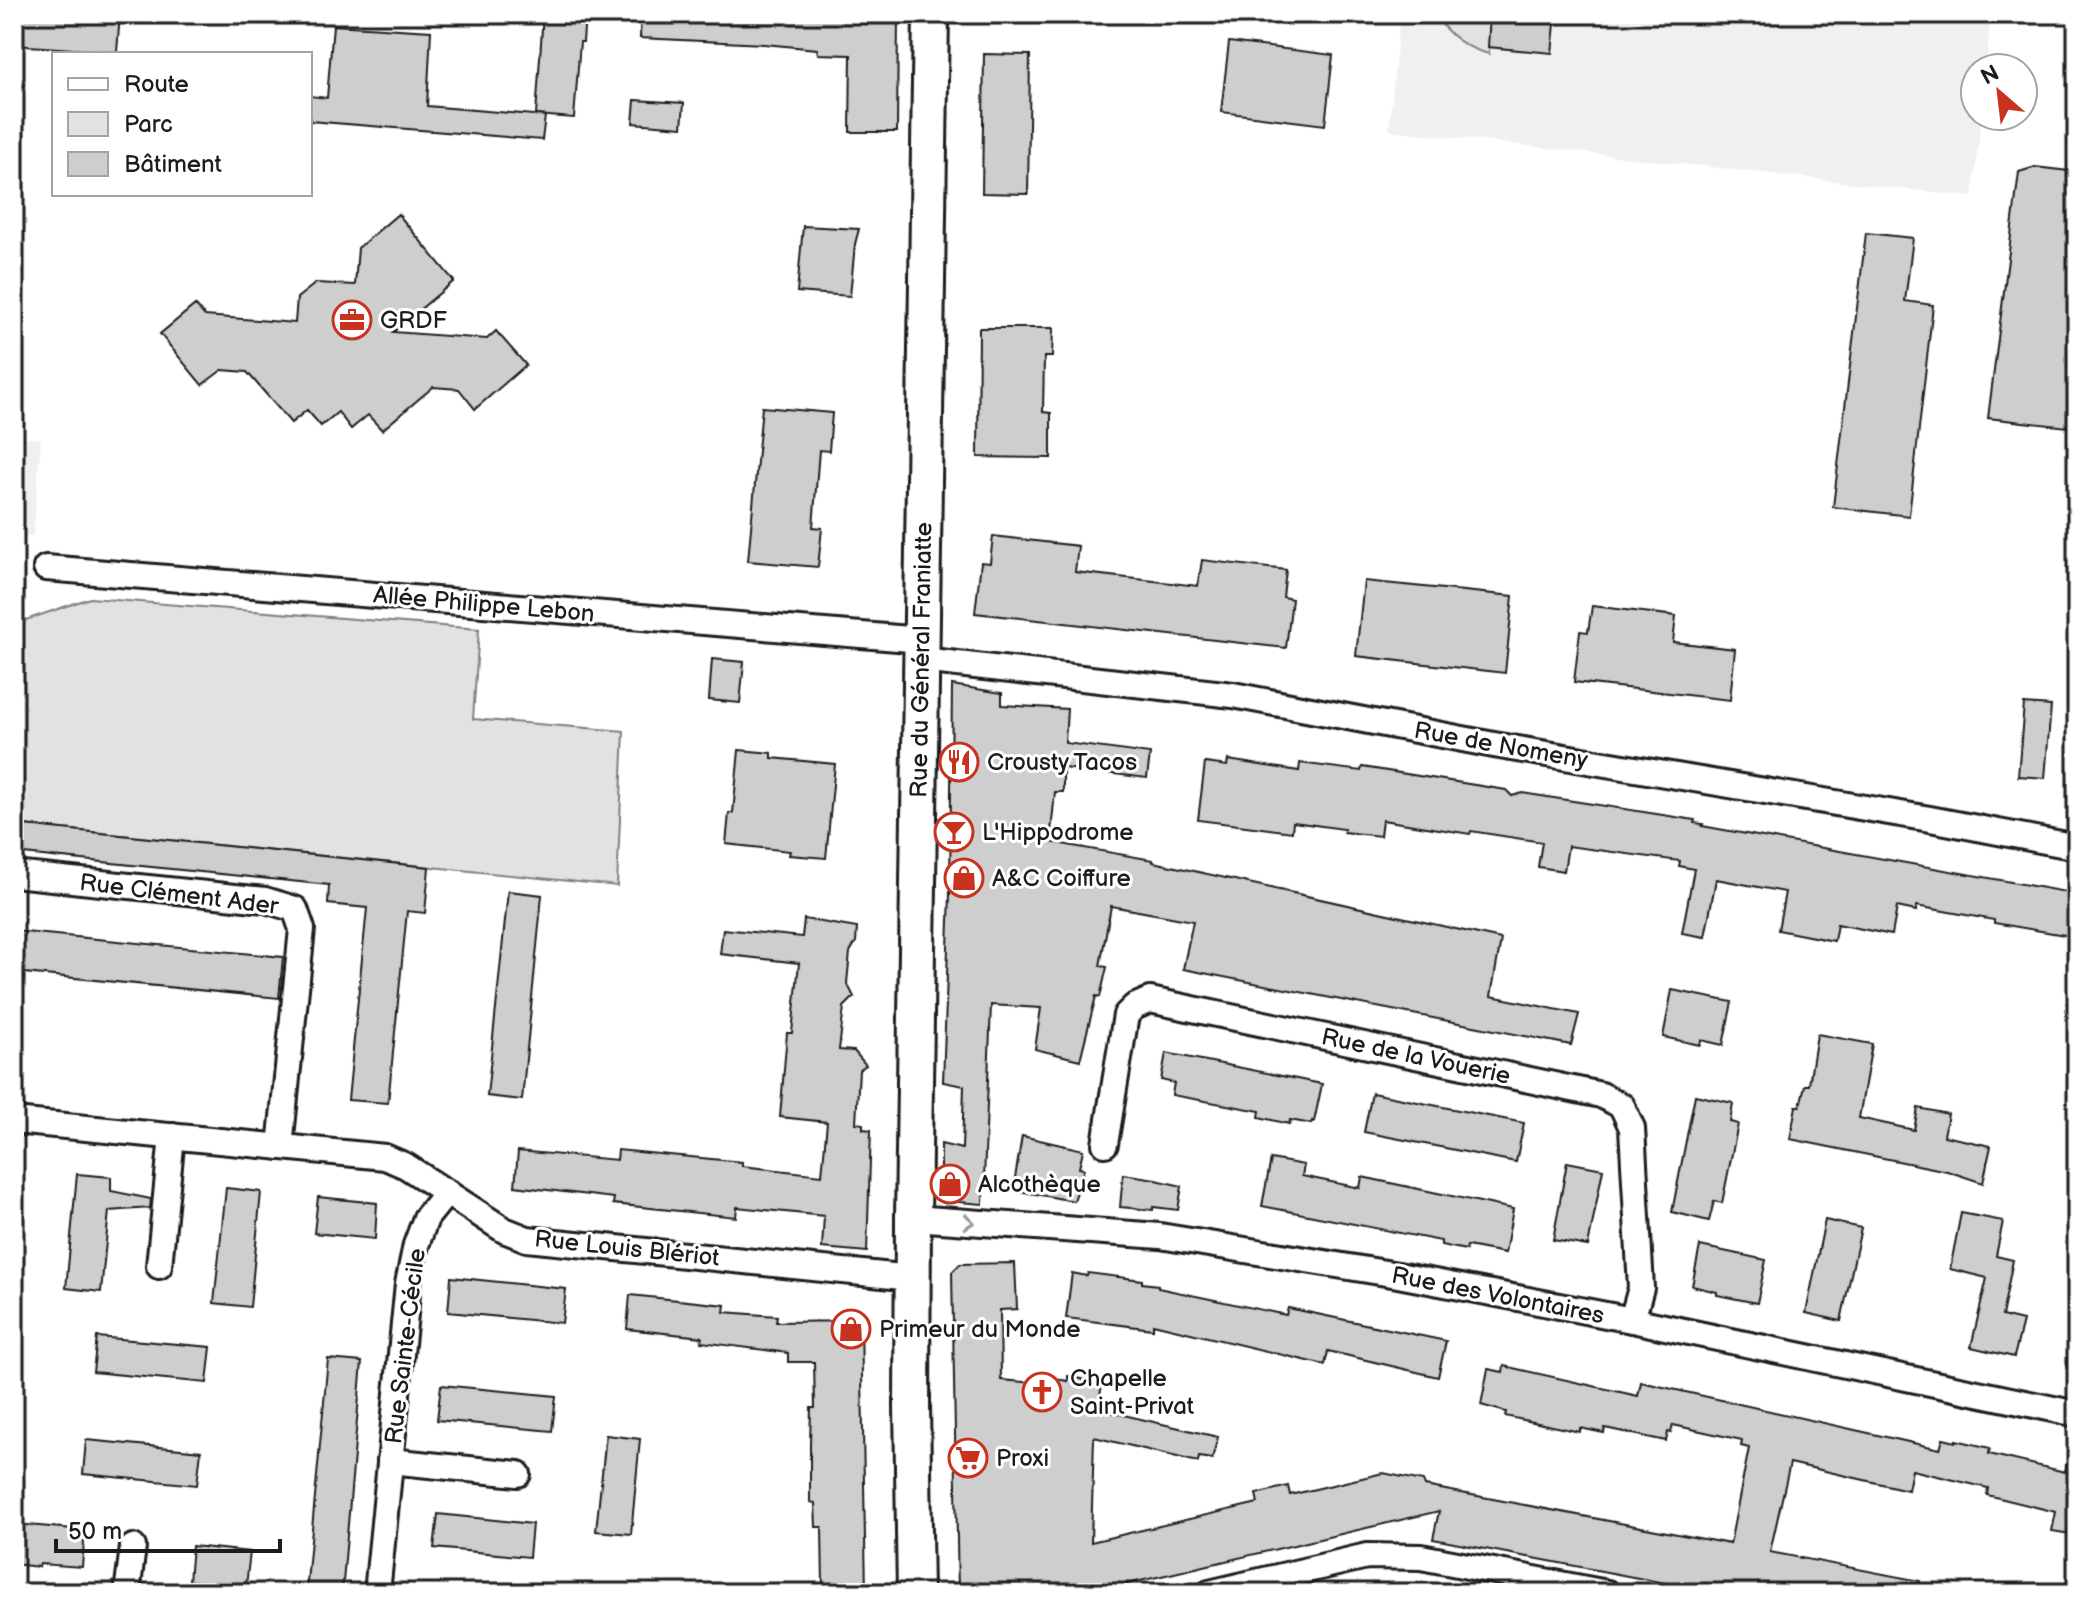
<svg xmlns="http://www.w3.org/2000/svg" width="2091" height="1607" font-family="'Balsamiq Sans',sans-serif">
	<rect width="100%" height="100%" fill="#fff"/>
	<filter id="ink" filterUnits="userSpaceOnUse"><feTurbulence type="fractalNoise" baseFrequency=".0125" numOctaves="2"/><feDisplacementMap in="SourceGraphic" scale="16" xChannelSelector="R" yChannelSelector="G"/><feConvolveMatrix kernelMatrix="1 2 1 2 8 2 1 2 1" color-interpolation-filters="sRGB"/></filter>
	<g filter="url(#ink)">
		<g fill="#f0f0f0">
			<path d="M1400 14H1991L1986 68H1975V116H1981L1973 197 1389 130Z"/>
			<path d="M14 437 41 439 33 536 14 534Z"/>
		</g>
		<g fill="#e2e2e2" stroke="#7f7f7f" stroke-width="2">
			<path d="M1435 14H1490L1489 54C1465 48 1447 35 1435 14Z"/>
			<path d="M90 598 479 629 473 719 624 731 617 886 14 824V624Z"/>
		</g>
		<g fill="#cecece" stroke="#1c1c1c" stroke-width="2">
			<path d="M14 14H120L117 52 14 45Z"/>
			<path d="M543 14H585L583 42H580L574 118 536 115Z"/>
			<path d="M641 14H898L897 132H850L851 55 818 54 817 49 764 44 640 38Z"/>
			<path d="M1490 14H1556L1552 53 1488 47Z"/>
			<path d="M333 25 431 31 427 106 545 116 542 140 310 121V96L327 98Z"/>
			<path d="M1229 42 1333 55 1325 125 1221 112Z"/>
			<path d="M984 54 1030 55 1028 194 982 193Z"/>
			<path d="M635 100 684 103 682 127 633 123Z"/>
			<path d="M2035 167 2077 172V428L1988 418 2019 172Z"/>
			<path d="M398 214 454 281 393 332 487 339 496 331 526 365 475 409 459 389 433 387 382 430 368 415 351 429 338 412 321 426 307 410 291 423 247 372 222 370 202 385 160 334 195 305 205 316 295 323 297 298 316 283 355 285 358 248Z"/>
			<path d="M803 226 859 229 855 244 850 296 797 292Z"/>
			<path d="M1866 233 1913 238 1905 301 1933 305 1909 516 1833 507Z"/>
			<path d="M979 328H1053L1052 357H1044L1043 412 1051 413V458L978 457Z"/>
			<path d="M762 407 832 413 829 451 819 450 813 527 822 528 818 567 748 561Z"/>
			<path d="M993 536 1078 546 1075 572 1198 586 1202 560 1286 570 1283 597 1292 599 1286 648 975 613 981 562 990 563Z"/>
			<path d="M1364 581 1513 596 1505 673 1356 656Z"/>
			<path d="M1592 606 1676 616 1673 642 1735 649 1730 700 1574 682 1580 631 1588 632Z"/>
			<path d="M712 659 744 662 740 703 709 700Z"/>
			<path d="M952 685 1002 693V705L1067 709 1065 743 1150 754 1147 778 1063 768V792H1055L1050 842 1153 860V862L1501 939 1491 996 1579 1014 1571 1045 1183 969 1193 921 1111 906 1100 966 1107 967 1100 997 1096 996 1080 1060 1035 1049 1041 1008 991 1005 983 1204 959 1202 941 1183V1144L962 1149 964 1086 943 1082 950 894Z"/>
			<path d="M2024 704 2051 706 2045 778 2018 776Z"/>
			<path d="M739 750 772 753V758L835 764 826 858 789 855 790 851 726 844 729 813H733Z"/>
			<path d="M1228 760 1299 771 1300 763 1361 771 1362 767 1506 790 1512 796 1522 793 1695 820 1694 823 1703 824 1702 826 2077 894V937L1994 923V920L1916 906V911L1897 907 1892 935 1837 924 1834 941 1778 930 1785 892 1716 879 1705 937 1682 933 1694 869 1679 866 1680 861 1568 846 1564 871 1538 867 1542 842 1471 831 1470 834 1382 820 1380 836 1344 832V829L1293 822 1292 832 1198 820 1205 763 1227 766Z"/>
			<path d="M14 824 429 867 425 913 407 911 388 1103 348 1100 367 908 328 904 329 885 14 853Z"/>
			<path d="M508 891 542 895 522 1100 487 1096Z"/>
			<path d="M804 919 857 928 856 942 850 952 847 983 854 997 844 1007 839 1050 854 1051 866 1065 859 1070 856 1123 863 1124V1129L871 1130 867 1252 822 1248 824 1216 737 1207 736 1217 613 1204 614 1198 515 1186 518 1151 617 1160 618 1150 742 1162V1166L822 1175 827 1122 780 1117 787 1033H792L799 963 720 954 723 929 802 937Z"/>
			<path d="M14 931 283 957 279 998 14 972Z"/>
			<path d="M1672 990 1732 1002 1723 1045 1701 1040 1700 1045 1663 1037Z"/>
			<path d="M1817 1034 1872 1044 1859 1118 1914 1130 1918 1108 1948 1114 1944 1136 1991 1146 1983 1183 1947 1171 1790 1139 1796 1106H1800L1805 1085H1809Z"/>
			<path d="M1166 1053 1322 1084 1314 1122 1312 1121 1311 1124 1290 1120 1289 1124 1259 1117 1260 1111 1172 1095 1174 1083 1161 1080Z"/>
			<path d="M1372 1093 1524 1123 1516 1162 1364 1132Z"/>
			<path d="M1695 1095 1733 1103 1730 1122 1738 1124 1722 1203 1714 1201 1709 1221 1672 1212Z"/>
			<path d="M1022 1136 1083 1150 1079 1168 1084 1169 1074 1201 1013 1190Z"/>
			<path d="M1271 1159 1304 1165 1302 1176 1360 1188 1362 1177 1513 1209 1505 1253 1467 1246 1466 1250 1441 1245V1241L1262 1206Z"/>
			<path d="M1567 1162 1603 1169 1588 1246 1553 1240Z"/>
			<path d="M77 1174 111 1177V1191L151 1199 150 1208 109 1211 101 1292 66 1288Z"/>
			<path d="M1123 1174 1156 1179V1180L1182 1186 1178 1210 1153 1207V1210L1120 1207Z"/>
			<path d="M226 1188 261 1192 250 1307 214 1303Z"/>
			<path d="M318 1197 377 1203 375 1239 314 1233Z"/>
			<path d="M1961 1213 2003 1221 1996 1256 2013 1260 2002 1316 2023 1321 2014 1357 1971 1347 1987 1278 1950 1269Z"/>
			<path d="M1825 1220 1861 1228 1841 1321 1806 1313Z"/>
			<path d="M1700 1246 1766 1260 1757 1303 1717 1295V1292L1692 1286Z"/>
			<path d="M1015 1263 1017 1309 1000 1310 1001 1380 1046 1384 1050 1378 1068 1381V1376L1102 1384 1098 1409 1218 1437 1212 1459 1199 1457 1198 1462 1094 1437 1091 1542 1258 1503 1256 1494 1288 1486 1290 1495 1383 1473 1423 1481 1425 1486 1730 1544 1749 1448 1741 1446 1742 1440 1673 1425 1671 1433 1668 1432 1666 1441 1605 1428 1604 1433 1580 1428V1432L1505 1416 1506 1412 1481 1405 1488 1369 1503 1372 1504 1366 1638 1396 1641 1382 1940 1449 1943 1439 1956 1442V1440L1990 1448 1989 1454 2065 1472 2066 1465 2077 1466V1535L2052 1531 2056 1512 1987 1495 1988 1488 1912 1470 1908 1490 1790 1463 1770 1552 1920 1581 1919 1593H1717L1433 1539 1439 1511 1089 1593H958L952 1272 960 1264Z"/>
			<path d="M1072 1273 1087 1276 1088 1273 1142 1280V1283L1158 1285V1288L1286 1315 1288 1308 1446 1341 1438 1377 1328 1351 1325 1365 1153 1324V1329L1066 1318Z"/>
			<path d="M451 1277 566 1289 562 1323 448 1312Z"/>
			<path d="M630 1295 725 1305 724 1312 777 1316 776 1322 861 1321 866 1593H810L823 1586 822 1527H816L815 1503 810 1502V1444L811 1408H815L814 1362H788V1353L701 1342 702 1337 627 1329Z"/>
			<path d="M97 1337 211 1347 207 1383 93 1372Z"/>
			<path d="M328 1359 362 1362 343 1582 341 1593H306Z"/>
			<path d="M441 1385 556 1396 552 1431 437 1420Z"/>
			<path d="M606 1435 640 1439 631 1534 596 1531Z"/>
			<path d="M86 1440 201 1451 197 1485 83 1474Z"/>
			<path d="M438 1514 532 1524 529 1557 434 1548Z"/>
			<path d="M16 1524 85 1530 82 1567 40 1564 39 1567 14 1564Z"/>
			<path d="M192 1546 250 1552 246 1586 189 1581Z"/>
		</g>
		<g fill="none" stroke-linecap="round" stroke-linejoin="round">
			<defs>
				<g id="minor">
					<path d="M46 568 922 640"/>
					<path d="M922 660 1233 695 1494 745 1930 819 2077 847"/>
					<path d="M14 874 265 900 295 909 302 929 280 1147"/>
					<path d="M14 1121 385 1157 406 1166 504 1230 527 1239 912 1278"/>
					<path d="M1105 1144 1126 1015 1134 1007 1150 1000 1601 1095 1622 1106 1632 1128 1641 1288 1632 1320"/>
					<path d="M913 1218 1160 1236 1398 1275 1632 1320 2077 1414"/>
					<path d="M159 1266 172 1136"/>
					<path d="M390 1461 518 1474"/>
					<path d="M127 1593 133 1547"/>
					<path d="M377 1593 408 1284 416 1245 426 1218 447 1192"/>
					<path d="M1209 1593 1367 1556 1421 1557 1607 1593"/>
				</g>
				<path id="secondary" d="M915 1593 912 1406 913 1218 931 14"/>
			</defs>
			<use href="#minor" stroke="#1c1c1c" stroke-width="30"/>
			<use href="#secondary" stroke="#1c1c1c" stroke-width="40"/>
			<use href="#minor" stroke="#fff" stroke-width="24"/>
			<use href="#secondary" stroke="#fff" stroke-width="34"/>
		</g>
		<defs><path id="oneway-chevron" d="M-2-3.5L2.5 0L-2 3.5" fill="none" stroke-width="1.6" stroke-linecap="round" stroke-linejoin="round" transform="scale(2)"/></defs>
		<use stroke="#999" href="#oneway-chevron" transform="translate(969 1222) rotate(5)"/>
	</g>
	<defs>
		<symbol id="office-ring" viewBox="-11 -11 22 22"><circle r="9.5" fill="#fff" stroke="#c8321e" stroke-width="1.5"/><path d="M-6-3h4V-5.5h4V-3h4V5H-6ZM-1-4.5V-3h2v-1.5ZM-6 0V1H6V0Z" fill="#c8321e"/></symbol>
		<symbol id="restaurant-ring" viewBox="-11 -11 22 22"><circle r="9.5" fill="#fff" stroke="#c8321e" stroke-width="1.5"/><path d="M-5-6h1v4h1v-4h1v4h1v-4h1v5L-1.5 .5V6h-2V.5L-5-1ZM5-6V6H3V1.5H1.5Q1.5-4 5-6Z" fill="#c8321e"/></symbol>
		<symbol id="bar-ring" viewBox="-11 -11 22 22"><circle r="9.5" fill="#fff" stroke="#c8321e" stroke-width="1.5"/><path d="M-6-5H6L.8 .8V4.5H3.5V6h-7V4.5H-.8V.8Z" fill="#c8321e"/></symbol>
		<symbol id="shop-ring" viewBox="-11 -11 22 22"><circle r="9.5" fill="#fff" stroke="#c8321e" stroke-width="1.5"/><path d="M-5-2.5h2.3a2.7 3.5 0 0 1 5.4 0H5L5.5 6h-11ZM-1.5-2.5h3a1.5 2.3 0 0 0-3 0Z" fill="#c8321e"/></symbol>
		<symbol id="church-ring" viewBox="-11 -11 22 22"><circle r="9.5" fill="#fff" stroke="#c8321e" stroke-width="1.5"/><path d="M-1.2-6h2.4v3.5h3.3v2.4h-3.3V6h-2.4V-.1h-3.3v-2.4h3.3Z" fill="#c8321e"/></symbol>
		<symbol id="supermarket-ring" viewBox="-11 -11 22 22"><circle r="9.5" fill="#fff" stroke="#c8321e" stroke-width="1.5"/><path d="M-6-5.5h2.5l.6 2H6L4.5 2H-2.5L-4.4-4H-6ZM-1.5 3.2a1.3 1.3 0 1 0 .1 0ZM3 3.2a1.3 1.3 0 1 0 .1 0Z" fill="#c8321e"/></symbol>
	</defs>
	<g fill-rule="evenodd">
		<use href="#office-ring" x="330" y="298" width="44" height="44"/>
		<use href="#restaurant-ring" x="937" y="740" width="44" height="44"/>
		<use href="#bar-ring" x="932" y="810" width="44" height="44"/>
		<use href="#shop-ring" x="942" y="856" width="44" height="44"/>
		<use href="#shop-ring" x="928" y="1162" width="44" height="44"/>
		<use href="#shop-ring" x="829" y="1307" width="44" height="44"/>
		<use href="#church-ring" x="1020" y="1370" width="44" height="44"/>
		<use href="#supermarket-ring" x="946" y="1436" width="44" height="44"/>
	</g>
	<g text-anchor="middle" stroke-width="6" stroke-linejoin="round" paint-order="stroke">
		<g font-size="24" fill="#1c1c1c" stroke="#fff" text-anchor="start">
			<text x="380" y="328">GRDF</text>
			<text x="987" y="770">Crousty Tacos</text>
			<text x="982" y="840">L'Hippodrome</text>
			<text x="992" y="886">A&amp;C Coiffure</text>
			<text x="978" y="1192">Alcothèque</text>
			<text x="879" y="1337">Primeur du Monde</text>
			<text x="1070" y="1386">Chapelle<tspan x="1070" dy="28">Saint-Privat</tspan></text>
			<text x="996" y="1466">Proxi</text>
		</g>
		<g font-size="24" fill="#1c1c1c" stroke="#fff">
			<text transform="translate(484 604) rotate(5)" y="8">Allée Philippe Lebon</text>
			<text transform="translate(921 660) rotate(-89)" y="8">Rue du Général Franiatte</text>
			<text transform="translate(1501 745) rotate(10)" y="8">Rue de Nomeny</text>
			<text transform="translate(179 894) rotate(7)" y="8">Rue Clément Ader</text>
			<text transform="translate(1416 1056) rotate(12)" y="8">Rue de la Vouerie</text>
			<text transform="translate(627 1248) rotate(6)" y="8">Rue Louis Blériot</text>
			<text transform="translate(1498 1295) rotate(11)" y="8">Rue des Volontaires</text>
			<text transform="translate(405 1346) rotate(-83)" y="8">Rue Sainte-Cécile</text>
		</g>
	</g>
	<rect width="2091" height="1607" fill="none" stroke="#fff" stroke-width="48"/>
	<rect x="24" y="24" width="2043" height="1559" fill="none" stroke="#1c1c1c" stroke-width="3" filter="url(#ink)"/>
	<rect x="52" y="52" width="260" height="144" fill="#ffffff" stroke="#a4a4a4" stroke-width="2"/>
	<rect x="68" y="78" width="40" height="12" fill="#ffffff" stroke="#a4a4a4" stroke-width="2"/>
	<text x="124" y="92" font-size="24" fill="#1c1c1c">Route</text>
	<rect x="68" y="112" width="40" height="24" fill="#e2e2e2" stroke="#a4a4a4" stroke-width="2"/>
	<text x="124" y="132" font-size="24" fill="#1c1c1c">Parc</text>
	<rect x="68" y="152" width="40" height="24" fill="#cecece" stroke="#a4a4a4" stroke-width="2"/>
	<text x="124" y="172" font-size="24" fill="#1c1c1c">Bâtiment</text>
	<g transform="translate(1999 92) rotate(332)"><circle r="38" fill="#ffffff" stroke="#a4a4a4" stroke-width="2"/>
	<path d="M0-6L14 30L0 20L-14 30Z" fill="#c8321e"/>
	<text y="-12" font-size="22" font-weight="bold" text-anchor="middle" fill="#1c1c1c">N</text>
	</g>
	<path d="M56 1539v12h224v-12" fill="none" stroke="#1c1c1c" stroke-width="4"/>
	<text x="68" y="1539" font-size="24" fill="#1c1c1c" stroke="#ffffff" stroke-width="6" paint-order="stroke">50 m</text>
</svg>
